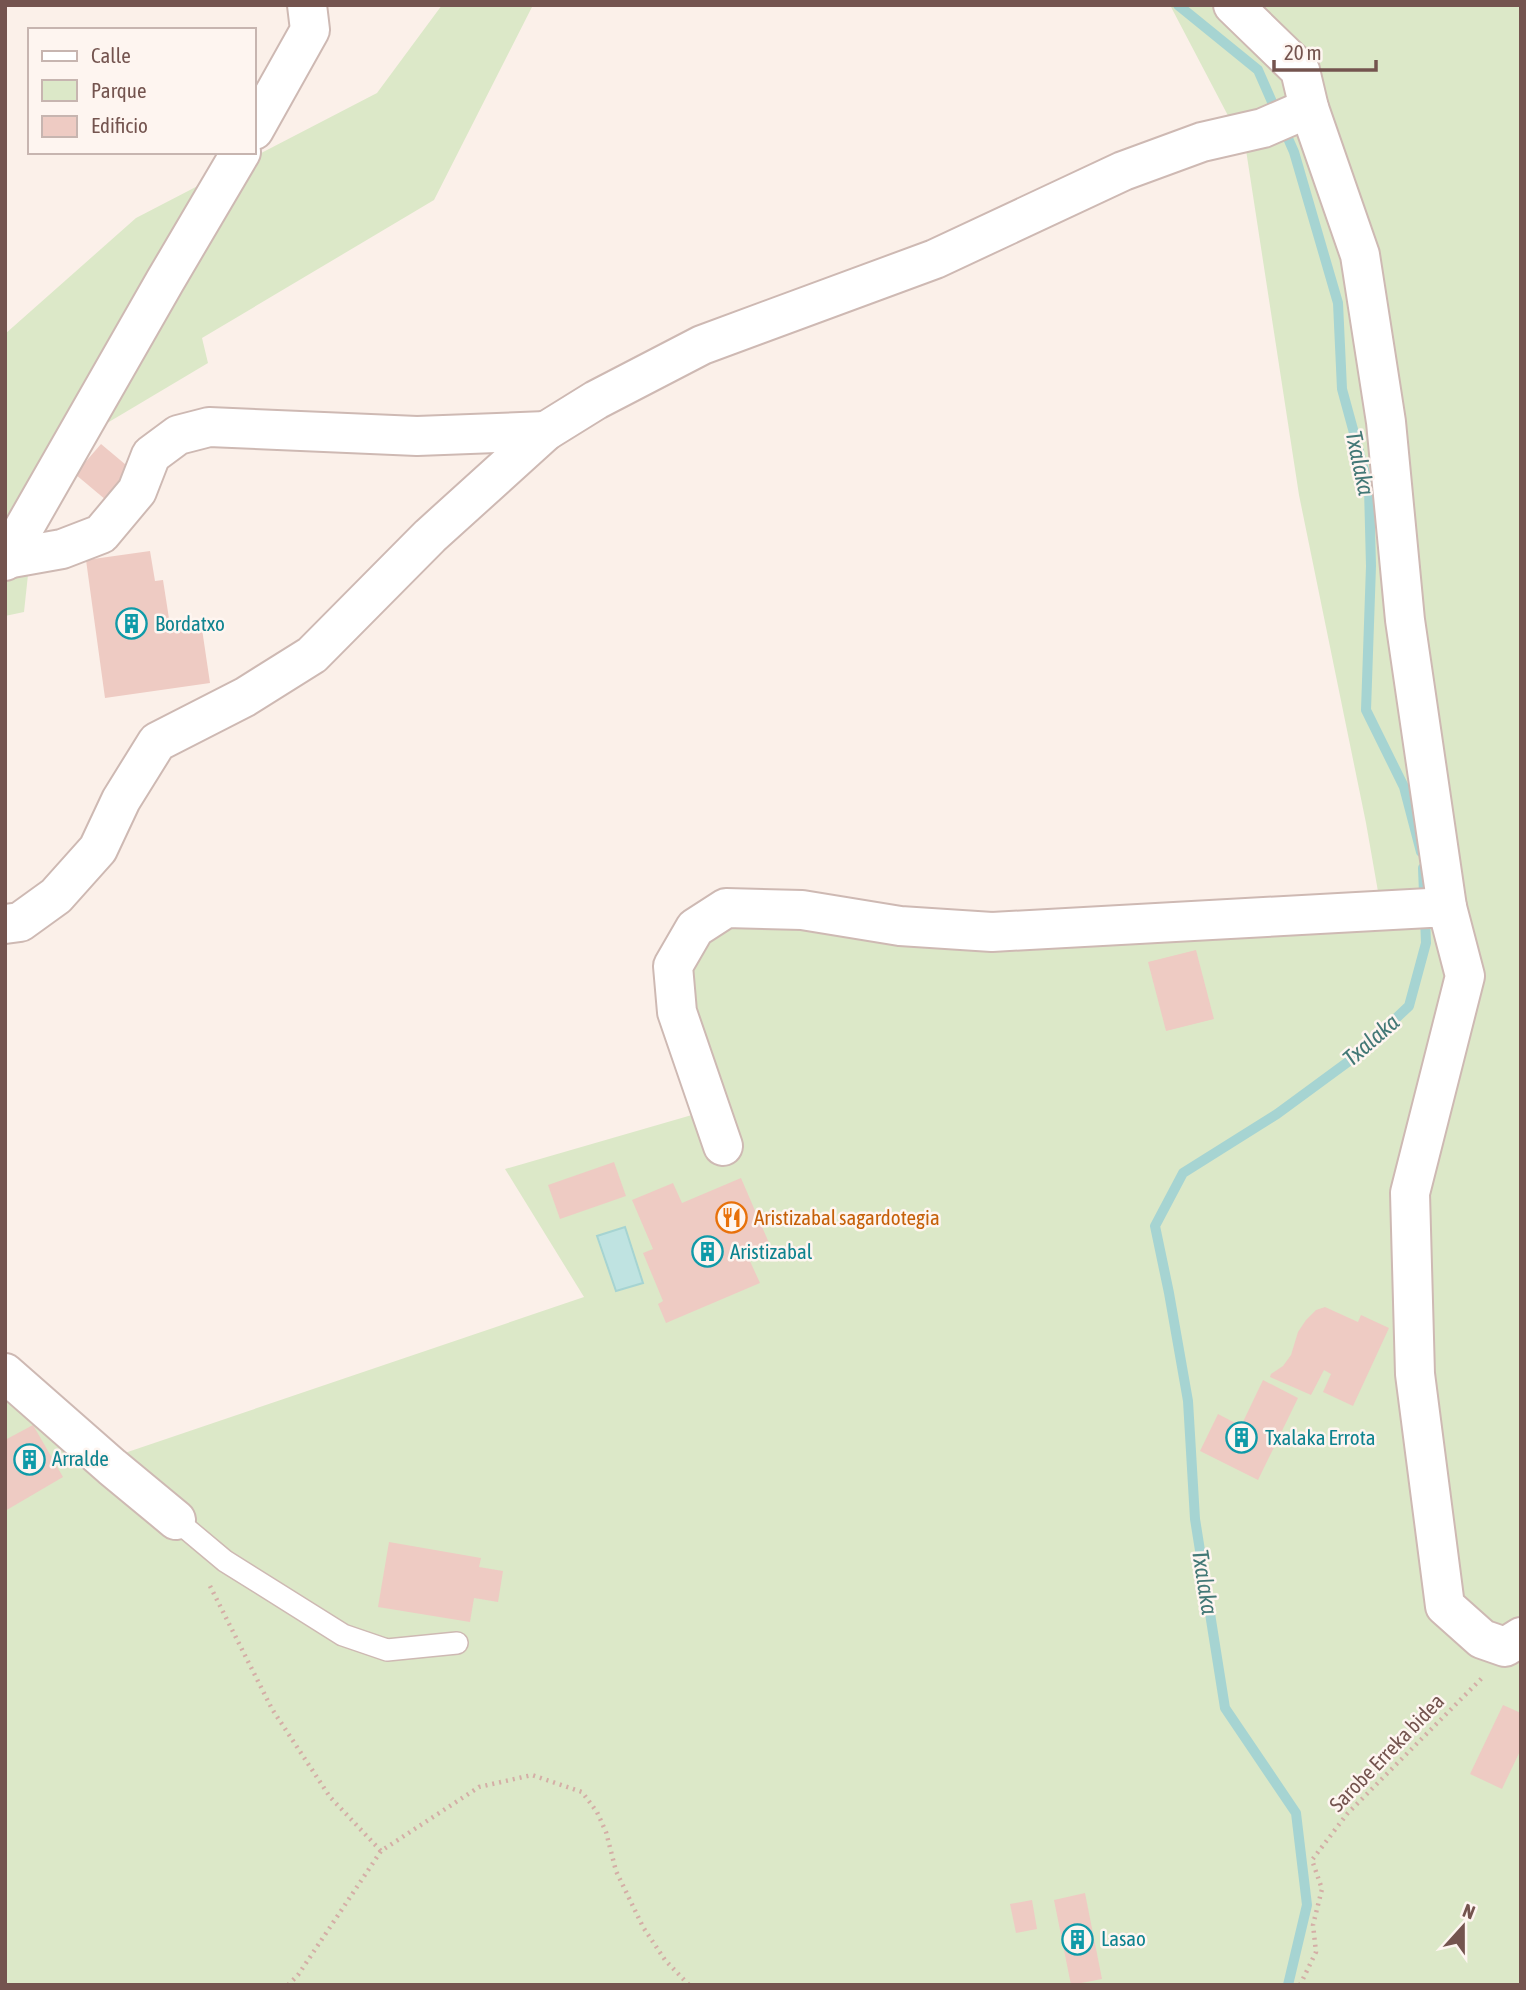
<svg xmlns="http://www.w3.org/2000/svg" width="1526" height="1990" font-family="'Asap Condensed',sans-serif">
	<rect width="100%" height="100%" fill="#fbf0e9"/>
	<g fill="#dce8c8">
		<path d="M442 5H533L434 200 202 338 208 363 40 463 24 612 5 616V334L136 218 377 93Z"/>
		<path d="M1170 5H1521V1985H5V1366L110 1458 584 1297 505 1169 723 1106 683 981 699 949 730 926 1380 903 1366 823 1299 495 1246 150Z"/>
	</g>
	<path fill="#bfe3e1" stroke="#a6d4d2" stroke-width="2" d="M625 1227 643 1283 616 1291 597 1236Z"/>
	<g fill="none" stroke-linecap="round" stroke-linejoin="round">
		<g stroke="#a6d4d2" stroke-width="10">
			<path d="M1178 5 1258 70 1294 152 1338 303 1342 389 1369 488 1371 566 1366 710 1404 787 1421 852"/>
			<path d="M1288 1985 1307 1905 1296 1813 1225 1708 1195 1519 1188 1401 1169 1293 1155 1226 1183 1173 1277 1114 1356 1056 1409 1006 1426 943 1423 868"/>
		</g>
	</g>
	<g fill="#eecbc3">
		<path d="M101 444 132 470 106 500 75 474Z"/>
		<path d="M150 551 155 581 163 580 170 625 181 623 182 632 202 629 210 683 105 698 86 560Z"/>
		<path d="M1196 950 1214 1019 1166 1031 1148 962Z"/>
		<path d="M614 1162 626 1196 560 1219 548 1185Z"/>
		<path d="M741 1178 772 1250 749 1259 760 1283 666 1323 658 1304 663 1301 643 1253 653 1249 632 1200 673 1183 682 1203Z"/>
		<path d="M1325 1307 1358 1322 1361 1315 1389 1328 1353 1406 1323 1392 1331 1374 1324 1370 1311 1395 1270 1377 1271 1374 1283 1366 1291 1355 1298 1332 1306 1320 1316 1310Z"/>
		<path d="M1263 1380 1298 1398 1258 1480 1200 1451 1218 1414 1241 1426Z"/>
		<path d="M33 1425 63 1477 5 1511V1440Z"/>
		<path d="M389 1542 481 1558 479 1567 503 1571 498 1602 474 1598 470 1622 378 1607Z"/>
		<path d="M1503 1705 1521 1713V1749L1502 1789 1470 1774Z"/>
		<path d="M1085 1893 1102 1979 1071 1985 1054 1900Z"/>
		<path d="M1032 1900 1037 1929 1016 1933 1010 1904Z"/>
	</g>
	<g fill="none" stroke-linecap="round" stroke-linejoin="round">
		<defs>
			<path id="service" d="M176 1520 225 1561 343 1635 387 1650 457 1643"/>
			<g id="minor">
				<path d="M1309 108 1360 255 1386 422 1405 620 1447 907"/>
				<path d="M254 130 310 30 307 5"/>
				<path d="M6 559 62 549 101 534 137 491 151 455 178 435 209 427 417 436 546 431"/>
				<path d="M5 561 165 281 241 152"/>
				<path d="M5 924 20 922 56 896 98 849 121 800 157 742 245 697 312 655 430 536 546 431 596 400 702 345 935 259 1123 171 1202 142 1263 128 1309 108 1300 70 1233 5"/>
				<path d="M723 1146 677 1012 673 966 695 928 726 908 802 910 900 926 992 932 1447 907 1465 976 1410 1193 1415 1374 1445 1606 1482 1639 1505 1647 1521 1637"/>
				<path d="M5 1373 112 1467 176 1520"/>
			</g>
		</defs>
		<use href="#service" stroke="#ceb9b3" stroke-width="24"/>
		<use href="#minor" stroke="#ceb9b3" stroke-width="42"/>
		<g stroke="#d4aea6" stroke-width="4.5" stroke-dasharray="2 5" stroke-linecap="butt">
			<path d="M210 1586 272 1709 330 1797 381 1851"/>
			<path d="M288 1985 298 1975 381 1851 479 1787 532 1775 582 1792 597 1812 606 1832 616 1871 643 1927 665 1960 689 1985"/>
			<path d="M1300 1985 1316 1952 1313 1925 1322 1889 1312 1860 1347 1814 1482 1678"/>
		</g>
		<use href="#service" stroke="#fff" stroke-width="21"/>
		<use href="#minor" stroke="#fff" stroke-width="38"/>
	</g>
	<defs>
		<symbol id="building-ring" viewBox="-11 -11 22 22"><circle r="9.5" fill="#fef5f0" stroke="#0f9aa8" stroke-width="1.5"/><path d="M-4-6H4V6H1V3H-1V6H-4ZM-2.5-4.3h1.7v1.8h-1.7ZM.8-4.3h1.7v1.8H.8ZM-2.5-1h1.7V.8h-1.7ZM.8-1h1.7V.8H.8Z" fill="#0f9aa8"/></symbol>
		<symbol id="restaurant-ring" viewBox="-11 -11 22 22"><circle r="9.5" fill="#fef5f0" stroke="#e8710a" stroke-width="1.5"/><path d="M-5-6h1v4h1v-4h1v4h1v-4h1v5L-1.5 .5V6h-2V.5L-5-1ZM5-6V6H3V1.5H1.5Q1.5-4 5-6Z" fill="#e8710a"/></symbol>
	</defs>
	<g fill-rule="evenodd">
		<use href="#building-ring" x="114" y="606" width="35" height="35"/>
		<use href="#restaurant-ring" x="714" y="1200" width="35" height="35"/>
		<use href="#building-ring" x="690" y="1234" width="35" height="35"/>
		<use href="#building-ring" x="1224" y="1420" width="35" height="35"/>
		<use href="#building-ring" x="12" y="1442" width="35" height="35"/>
		<use href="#building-ring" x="1060" y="1922" width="35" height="35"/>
	</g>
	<g text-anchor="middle" stroke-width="5" stroke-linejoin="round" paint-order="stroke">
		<g font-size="21" fill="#0d838f" stroke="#fef5f0" text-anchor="start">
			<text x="155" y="631">Bordatxo</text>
			<text x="730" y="1259">Aristizabal</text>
			<text x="1265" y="1445">Txalaka Errota</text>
			<text x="52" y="1466">Arralde</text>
			<text x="1101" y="1946">Lasao</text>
		</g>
		<g font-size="21" fill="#c56008" stroke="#fef5f0" text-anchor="start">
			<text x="754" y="1225">Aristizabal sagardotegia</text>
		</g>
		<g font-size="21" fill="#74544f" stroke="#fef5f0">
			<text transform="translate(1387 1753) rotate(-46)" y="7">Sarobe Erreka bidea</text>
		</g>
		<g font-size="23" font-style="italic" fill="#437876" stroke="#fef5f0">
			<text transform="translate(1360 463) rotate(78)" y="8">Txalaka</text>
			<text transform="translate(1371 1040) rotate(-41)" y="8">Txalaka</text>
			<text transform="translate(1205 1582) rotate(81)" y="8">Txalaka</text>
		</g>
	</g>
	<rect width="1526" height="1990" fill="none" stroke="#74544f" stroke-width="14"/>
	<rect x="28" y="28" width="228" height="126" fill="#fef5f0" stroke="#c7b5b0" stroke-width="2"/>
	<rect x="42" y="51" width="35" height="10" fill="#ffffff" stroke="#c7b5b0" stroke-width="2"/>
	<text x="91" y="63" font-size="21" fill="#74544f">Calle</text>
	<rect x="42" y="80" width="35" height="21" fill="#dce8c8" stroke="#c7b5b0" stroke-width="2"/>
	<text x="91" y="98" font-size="21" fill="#74544f">Parque</text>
	<rect x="42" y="116" width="35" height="21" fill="#eecbc3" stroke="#c7b5b0" stroke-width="2"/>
	<text x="91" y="133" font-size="21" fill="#74544f">Edificio</text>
	<g transform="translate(1463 1927) rotate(21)" stroke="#fef5f0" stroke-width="5" paint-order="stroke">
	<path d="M0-5L12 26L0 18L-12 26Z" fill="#74544f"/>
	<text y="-10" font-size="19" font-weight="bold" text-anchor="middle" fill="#74544f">N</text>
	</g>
	<path d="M1274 60v10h102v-10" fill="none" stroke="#74544f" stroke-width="3.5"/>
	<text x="1284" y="60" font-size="21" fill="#74544f" stroke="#fef5f0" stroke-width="5" paint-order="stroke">20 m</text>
</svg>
